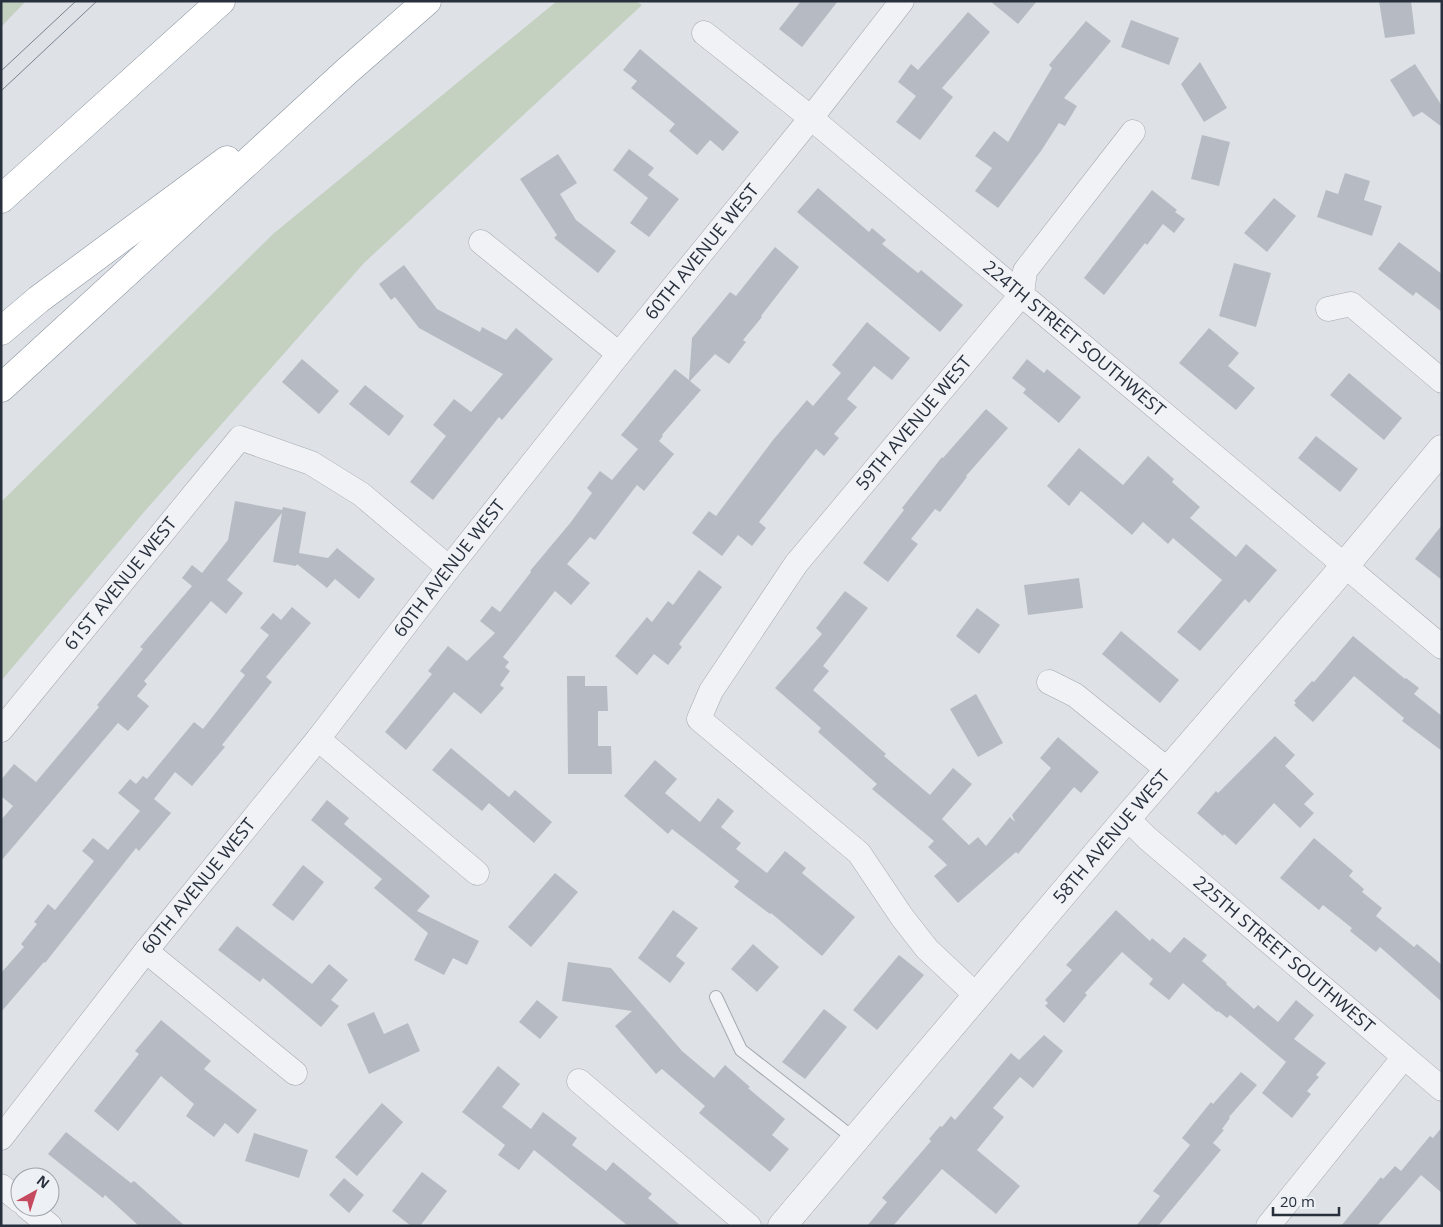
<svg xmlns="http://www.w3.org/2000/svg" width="1443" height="1227" font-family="'Open Sans',sans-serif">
	<rect width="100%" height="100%" fill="#dee2e7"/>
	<g fill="#c4d0c0">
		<path d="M1 1H26L1 27Z"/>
		<path d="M557 1H635L642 5 364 263 144 512 1 681V502L273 234Z"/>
	</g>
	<g fill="#b6bbc3">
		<path d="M801 1H838L802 47 779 29Z"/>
		<path d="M990 1H1037L1018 24Z"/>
		<path d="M1379 1H1411L1415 34 1385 38Z"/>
		<path d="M968 12 990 32 942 88 953 97 920 140 896 122 916 96 898 82 911 64 918 70Z"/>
		<path d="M1131 20 1179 38 1169 65 1121 47Z"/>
		<path d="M1086 21 1111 41 1064 98 1077 106 1065 126 1059 123 1041 151 998 208 975 191 992 168 975 156 994 131 1008 142 1052 68 1049 65Z"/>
		<path d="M640 49 739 132 723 151 710 140 697 155 669 131 675 124 631 88 637 81 623 70Z"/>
		<path d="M1200 62 1227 108 1204 122 1181 84Z"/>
		<path d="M1415 64 1442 106V127L1422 112 1413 117 1390 80Z"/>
		<path d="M1202 135 1230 142 1219 186 1191 179Z"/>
		<path d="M629 149 654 168 648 175 679 199 649 237 630 223 648 198 613 170Z"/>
		<path d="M558 154 577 183 560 194 576 220 616 251 598 273 554 238 557 235 520 179Z"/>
		<path d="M1345 173 1370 181 1364 200 1382 206 1372 236 1317 217 1326 190 1338 194Z"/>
		<path d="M818 188 869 232 872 228 886 240 882 244 918 273 921 270 963 305 940 332 797 212Z"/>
		<path d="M1152 190 1177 210 1175 212 1185 219 1174 233 1163 224 1147 245 1145 243 1104 295 1084 278Z"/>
		<path d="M1274 198 1296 216 1267 252 1244 233Z"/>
		<path d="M1399 242 1442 274V312L1416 292 1413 296 1378 269Z"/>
		<path d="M775 247 799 267 761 316 762 317 743 340 746 342 729 364 715 354 690 381 701 390 662 435 663 436 659 441 674 454 644 491 637 485 595 540 590 537 567 564 590 583 571 605 555 591 503 657 509 662 505 667 510 671 500 685 504 688 481 714 454 692 406 750 385 732 432 674 428 671 448 646 467 661 495 633 480 621 492 606 500 612 531 572 530 571 571 522 592 493 587 488 600 471 612 480 638 449 621 435 675 369 689 380 692 338 730 292 736 296Z"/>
		<path d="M1234 263 1271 273 1256 327 1219 316Z"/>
		<path d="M404 265 437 309 480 332 482 327 506 340 516 328 553 359 502 420 499 417 433 500 410 482 446 436 433 425 454 399 471 412 503 374 419 328 395 297 391 300 379 284Z"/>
		<path d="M867 322 910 358 892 380 874 366 847 399 857 407 834 434 839 438 824 456 816 449 759 522 766 528 752 546 738 535 722 556 692 533 709 511 716 516 773 440 807 400 813 406 841 373 832 365Z"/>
		<path d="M1209 328 1239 353 1228 366 1255 388 1236 410 1179 363Z"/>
		<path d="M302 359 339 391 319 414 282 382Z"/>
		<path d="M1027 359 1044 373 1047 369 1081 397 1059 423 1023 393 1026 389 1012 378Z"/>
		<path d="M1349 373 1402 418 1384 440 1330 395Z"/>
		<path d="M365 385 404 416 389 436 349 404Z"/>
		<path d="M986 409 1008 428 966 476 967 477 940 512 935 509 911 539 918 544 888 582 863 563 904 510 902 508 942 457 943 458Z"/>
		<path d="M1316 436 1358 469 1340 492 1298 458Z"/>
		<path d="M1079 448 1123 485 1148 456 1174 479 1172 482 1200 507 1190 518 1236 557 1246 544 1277 570 1249 603 1245 599 1200 651 1177 632 1222 580 1173 538 1168 544 1143 522 1132 535 1081 491 1069 506 1047 486Z"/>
		<path d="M235 501 282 510 283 507 306 512 299 553 328 558 337 548 375 579 359 599 335 579 327 588 297 564 296 566 273 562 282 513 227 580 243 593 226 614 211 601 144 681 147 684 137 696 149 706 128 731 118 723 1 861V820L13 806 1 796V780L14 764 36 782 99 707 97 705 143 649 140 647 192 586 182 578 192 565 202 573 228 540Z"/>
		<path d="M1442 525V580L1415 559Z"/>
		<path d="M699 570 722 587 679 644 682 647 668 665 654 654 637 675 615 656 647 617 652 622 668 601 673 605Z"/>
		<path d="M1079 578 1083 608 1028 615 1024 585Z"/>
		<path d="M845 591 868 608 823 666 829 671 813 690 886 754 884 756 930 795 953 768 972 784 942 819 969 845 978 837 986 846 1010 817 1015 822 1012 815 1051 768 1040 758 1058 737 1099 772 1081 793 1074 787 1018 854 1016 852 958 903 934 876 947 865 928 847 934 841 872 789 877 784 818 732 821 728 775 688 822 634 816 628Z"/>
		<path d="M292 607 311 623 266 677 272 682 222 745 225 747 192 786 175 772 154 799 171 813 139 851 136 848 45 963 44 962 1 1012V973L24 947 21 944 37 924 34 922 48 904 55 910 94 861 82 851 93 838 108 850 140 811 118 793 130 779 136 784 143 776 147 779 194 722 203 729 245 675 240 671 269 635 260 628 273 613 281 620Z"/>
		<path d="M977 608 1000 625 979 654 956 636Z"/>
		<path d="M1121 631 1179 680 1160 703 1102 654Z"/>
		<path d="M1353 636 1405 679 1406 678 1419 688 1414 694 1442 716V751L1402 721 1404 718 1354 676 1313 722 1294 705 1296 703 1294 701 1312 681 1314 682Z"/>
		<path d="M567 676H585V686H607L608 711H598V746H611L612 774H568Z"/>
		<path d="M976 694 1003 743 978 757 950 709Z"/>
		<path d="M1275 736 1295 755 1285 766 1314 794 1304 804 1314 813 1300 828 1274 803 1236 845 1224 834 1223 836 1197 813 1216 791 1218 793Z"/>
		<path d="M451 748 509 797 515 790 552 822 534 843 489 803 482 811 432 770Z"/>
		<path d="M655 760 677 779 665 793 700 822 718 798 734 811 721 827 741 843 736 849 767 873 785 851 806 868 802 873 855 917 822 956 771 913 770 914 734 887 739 881 672 829 668 834 624 796Z"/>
		<path d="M327 800 349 818 344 824 430 896 417 911 479 941 467 965 453 958 444 975 414 960 428 933 374 888 382 879 311 820Z"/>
		<path d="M1314 838 1353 871 1349 876 1364 889 1362 892 1382 908 1376 916 1414 947 1417 944 1442 965V1002L1380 947 1376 952 1350 931 1352 928 1323 905 1319 910 1280 878Z"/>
		<path d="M303 865 324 882 293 921 272 905Z"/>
		<path d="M555 873 578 892 531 947 508 927Z"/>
		<path d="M673 910 698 928 676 956 685 963 670 983 638 958Z"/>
		<path d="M1116 910 1150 941 1152 938 1170 953 1184 937 1207 955 1202 961 1227 983 1226 984 1254 1009 1258 1005 1278 1022 1296 1000 1314 1015 1294 1039 1326 1063 1316 1075 1319 1077 1307 1091 1311 1094 1292 1118 1262 1093 1286 1062 1230 1015 1227 1018 1218 1011 1217 1012 1183 983 1169 1000 1149 984 1153 979 1122 952 1085 993 1087 995 1064 1023 1045 1006 1048 1003 1045 1000 1072 970 1066 965Z"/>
		<path d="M237 926 312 984 329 964 348 980 331 1000 339 1006 321 1027 263 978 260 982 218 950Z"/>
		<path d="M753 944 779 967 757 992 731 969Z"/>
		<path d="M899 955 924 975 877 1030 853 1010Z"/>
		<path d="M568 962 611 968 682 1051 714 1078 725 1065 750 1087 748 1088 785 1119 772 1135 789 1149 770 1172 699 1113 705 1106 662 1069 656 1074 615 1026 632 1011 562 1001Z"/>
		<path d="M537 1000 558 1017 540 1039 519 1022Z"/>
		<path d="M824 1009 847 1027 805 1079 782 1062Z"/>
		<path d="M374 1012 384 1034 408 1023 420 1051 369 1074 347 1024Z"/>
		<path d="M161 1020 211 1061 204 1069 257 1110 238 1134 225 1123 214 1137 186 1116 194 1104 161 1076 118 1131 94 1111 139 1054 135 1051Z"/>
		<path d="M1044 1035 1063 1051 1033 1088 1020 1077 993 1108 1004 1117 977 1150 1020 1186 996 1214 942 1169 893 1226H867L887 1202 882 1198 931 1141 929 1139 940 1126 942 1127 951 1116 955 1120 1011 1053 1019 1060Z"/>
		<path d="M498 1066 520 1084 502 1107 531 1129 543 1112 577 1138 572 1145 606 1171 613 1162 652 1194 648 1198 681 1226H628L534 1150 519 1170 498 1155 505 1145 462 1112Z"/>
		<path d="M1241 1072 1257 1085 1229 1117 1230 1118 1222 1129 1224 1130 1213 1143 1221 1150 1158 1226H1136L1160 1196 1153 1191 1190 1145 1182 1138 1211 1102 1213 1104Z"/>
		<path d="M382 1103 403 1122 357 1176 335 1157Z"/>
		<path d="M1442 1127V1193L1421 1175 1377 1226H1341L1381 1177 1383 1179 1395 1166 1401 1171 1430 1136 1433 1138Z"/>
		<path d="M66 1132 131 1183 134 1181 185 1226H139L105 1195 103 1198 48 1154Z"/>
		<path d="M254 1133 308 1150 299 1178 245 1161Z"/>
		<path d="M422 1172 447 1191 420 1226H411L392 1211Z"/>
		<path d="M344 1178 364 1195 349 1213 329 1195Z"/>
	</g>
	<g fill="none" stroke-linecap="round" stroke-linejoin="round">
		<defs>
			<path id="service" d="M716 997 741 1050 856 1140"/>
			<g id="minor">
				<path id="s1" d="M704 33 811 118 1442 647"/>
				<path d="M481 242 619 354"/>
				<path d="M1328 309 1351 304 1442 381"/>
				<path d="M1049 682 1075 695 1168 770"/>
				<path id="s2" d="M1 730 240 438 311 463 361 494 449 568"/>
				<path d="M318 739 477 873"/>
				<path id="s3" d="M1127 818 1147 838 1442 1089"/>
				<path d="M146 951 295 1073"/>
				<path id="s4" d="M977 996 927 949 902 917 859 853 699 719 711 691 796 564 1022 294 1025 271 1133 132"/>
				<path d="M579 1081 749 1226"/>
				<path id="s5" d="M1 1138 146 951 318 739 449 568 619 354 811 118 902 1"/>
				<path d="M1 1186 20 1201"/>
				<path d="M27 1207 50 1226"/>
				<path d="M1268 1226 1404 1057"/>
			</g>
			<g id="tertiary">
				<path id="s6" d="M782 1226 1127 818 1332 581 1442 449"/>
			</g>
			<g id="motorway">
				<path d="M1 199 221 1"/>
				<path d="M1 331 39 299 227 160"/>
				<path d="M1 388 347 71 427 1"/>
			</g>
		</defs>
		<use href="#service" stroke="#a4a9b1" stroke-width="14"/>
		<use href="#minor" stroke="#a4a9b1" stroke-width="25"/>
		<use href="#tertiary" stroke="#a4a9b1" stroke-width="29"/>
		<use href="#motorway" stroke="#86909c" stroke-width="29"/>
		<use href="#service" stroke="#f0f2f5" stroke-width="12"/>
		<use href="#minor" stroke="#f0f2f5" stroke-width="24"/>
		<use href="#tertiary" stroke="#f0f2f5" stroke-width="28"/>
		<use href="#motorway" stroke="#fff" stroke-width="28"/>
		<g stroke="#79828f" stroke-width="1">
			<path d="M1 71 76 1"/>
			<path d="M1 91 97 1"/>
		</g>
	</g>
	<g text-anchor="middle" stroke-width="5" stroke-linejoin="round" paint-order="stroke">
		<g font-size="18" fill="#28303d" stroke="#edf0f4">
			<text dy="6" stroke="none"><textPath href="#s5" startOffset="1130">60TH AVENUE WEST</textPath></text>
			<text dy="6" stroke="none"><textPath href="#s1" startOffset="480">224TH STREET SOUTHWEST</textPath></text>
			<text dy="6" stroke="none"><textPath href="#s4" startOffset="762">59TH AVENUE WEST</textPath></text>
			<text dy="6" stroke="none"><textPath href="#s5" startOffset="725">60TH AVENUE WEST</textPath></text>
			<text dy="6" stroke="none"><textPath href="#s2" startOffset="189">61ST AVENUE WEST</textPath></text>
			<text dy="6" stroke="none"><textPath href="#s6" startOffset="510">58TH AVENUE WEST</textPath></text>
			<text dy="6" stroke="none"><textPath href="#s5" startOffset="320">60TH AVENUE WEST</textPath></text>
			<text dy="6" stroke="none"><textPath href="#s3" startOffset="208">225TH STREET SOUTHWEST</textPath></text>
		</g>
	</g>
	<rect width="1443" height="1227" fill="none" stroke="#28303d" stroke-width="5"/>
	<g transform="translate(35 1192) rotate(39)"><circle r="24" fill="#edf0f4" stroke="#9ea3ab"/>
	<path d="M0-4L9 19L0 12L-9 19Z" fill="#c54a5f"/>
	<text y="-8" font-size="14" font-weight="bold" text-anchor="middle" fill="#28303d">N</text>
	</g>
	<path d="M1273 1207v8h66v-8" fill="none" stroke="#28303d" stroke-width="2.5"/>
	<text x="1280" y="1207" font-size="15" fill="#28303d" stroke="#edf0f4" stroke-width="4" paint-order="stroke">20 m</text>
</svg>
